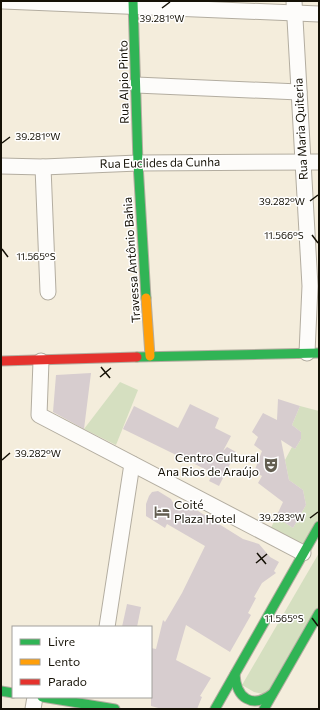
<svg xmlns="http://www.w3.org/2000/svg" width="320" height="710" font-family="Commissioner,sans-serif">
	<rect width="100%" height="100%" fill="#f4eddc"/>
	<g fill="#d5dfc0">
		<path d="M120 382 138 390 116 445 84 429Z"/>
		<path d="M300 406 319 411V522L304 548 271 528 276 517 293 528 306 505 303 490 289 480 285 460 292 447 295 449 301 439V432L292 425Z"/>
		<path d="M319 553V608L267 695 254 692 242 685Z"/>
	</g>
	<g fill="#d7cdcf">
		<path d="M91 373 84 429 53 412 56 375Z"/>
		<path d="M278 399 300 406 292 425 301 432V439L295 449 281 440 289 480 303 490 306 505 293 528 276 517 283 502 258 483 262 476 254 472 262 451 254 445 258 437 252 432 263 413 277 420Z"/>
		<path d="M190 404 219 418 215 428 231 436 223 451 227 447 236 452 219 486 209 481 213 473 123 429 134 406 178 428Z"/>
		<path d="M158 491 171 499 175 506 188 510 190 506 243 539 259 544 270 557 279 562 274 571 276 573 262 583 254 597 256 598 248 613 251 615 230 652 186 625 176 660 211 678 200 696 202 697 197 709H162L151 706V648L156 649 163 620 165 622 182 593 205 546 167 524 165 528 146 516V504L149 496 152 492Z"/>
		<path d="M127 604 141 607 137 627H122Z"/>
	</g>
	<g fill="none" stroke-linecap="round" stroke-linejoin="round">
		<defs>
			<g id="street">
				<path d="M3 1 319 14"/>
				<path d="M294 1 310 286 307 353"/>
				<path d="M136 85 299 92"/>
				<path d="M1 166 43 167 138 163 319 162"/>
				<path d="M43 167 48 292"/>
				<path d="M41 361 39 415 303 553"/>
				<path d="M107 627 132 464"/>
				<path d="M33 709 35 697"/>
			</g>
			<g id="fast">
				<path d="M133 1 138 163 146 298"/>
				<path d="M137 357 319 353"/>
				<path d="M235 674C236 698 252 709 272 694"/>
				<path d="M1 691 13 693"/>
				<path d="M42 697 115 709"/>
				<path d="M215 709 319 526"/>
				<path d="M264 709 319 613"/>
			</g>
			<path id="slow" d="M146 298 150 356"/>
			<path id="jam" d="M1 361 137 357"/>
		</defs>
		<use href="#street" stroke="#b3ada0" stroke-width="17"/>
		<use href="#fast" stroke="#b3ada0" stroke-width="11"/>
		<use href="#slow" stroke="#b3ada0" stroke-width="11"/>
		<use href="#jam" stroke="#b3ada0" stroke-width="11"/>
		<use href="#street" stroke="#fdfcfa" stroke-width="15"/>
		<use href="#fast" stroke="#30b455" stroke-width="9"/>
		<use href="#slow" stroke="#ff9f0a" stroke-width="9"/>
		<use href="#jam" stroke="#e5322d" stroke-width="9"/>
	</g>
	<path fill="none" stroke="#151106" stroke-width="1.5" d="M162 8 170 2M2 143 10 137M310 201 318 195M312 235 318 243M2 249 8 257M101 367 110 378M100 377 111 368M2 460 10 453M310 518 318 512M257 553 266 564M256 563 267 554M312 618 318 626"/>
	<defs>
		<symbol id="theatre-bare" viewBox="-9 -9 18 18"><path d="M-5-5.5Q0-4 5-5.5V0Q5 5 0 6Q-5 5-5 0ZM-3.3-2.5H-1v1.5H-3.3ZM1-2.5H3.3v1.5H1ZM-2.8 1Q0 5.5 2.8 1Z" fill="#635e51" stroke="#fff" stroke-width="2.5" paint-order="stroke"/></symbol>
		<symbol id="hotel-bare" viewBox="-9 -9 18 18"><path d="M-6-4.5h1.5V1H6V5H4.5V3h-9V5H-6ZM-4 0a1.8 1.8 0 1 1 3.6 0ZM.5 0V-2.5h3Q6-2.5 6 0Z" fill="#635e51" stroke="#fff" stroke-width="2.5" paint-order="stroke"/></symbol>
	</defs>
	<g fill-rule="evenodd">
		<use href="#theatre-bare" x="260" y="454" width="22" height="22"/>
		<use href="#hotel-bare" x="151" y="501" width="22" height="22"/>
	</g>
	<g text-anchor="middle" stroke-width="3" stroke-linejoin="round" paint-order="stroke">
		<g font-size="12" fill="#151106" stroke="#fff">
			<text transform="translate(124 82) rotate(-91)" y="4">Rua Alpio Pinto</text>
			<text transform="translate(301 129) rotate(-93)" y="4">Rua Maria Quiteria</text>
			<text transform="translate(160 163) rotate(-1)" y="4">Rua Euclides da Cunha</text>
			<text transform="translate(132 260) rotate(-94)" y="4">Travessa Antônio Bahia</text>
		</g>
		<g font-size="12" fill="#151106" stroke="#fff" text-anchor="end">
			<text x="259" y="462">Centro Cultural<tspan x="259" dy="14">Ana Rios de Araújo</tspan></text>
			<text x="174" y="509" text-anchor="start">Coité<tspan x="174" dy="14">Plaza Hotel</tspan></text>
		</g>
	</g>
	<g font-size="10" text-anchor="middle" fill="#151106" stroke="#fff" stroke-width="3" stroke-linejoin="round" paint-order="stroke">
		<text x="162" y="22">39.281°W</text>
		<text x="38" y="140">39.281°W</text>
		<text x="282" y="205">39.282°W</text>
		<text x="284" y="239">11.566°S</text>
		<text x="36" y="260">11.565°S</text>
		<text x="38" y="457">39.282°W</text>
		<text x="282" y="521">39.283°W</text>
		<text x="284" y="622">11.565°S</text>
	</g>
	<rect width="320" height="710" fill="none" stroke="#151106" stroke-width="4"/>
	<rect x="12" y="626" width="140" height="72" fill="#ffffff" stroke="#a1a09b"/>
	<rect x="20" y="639" width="20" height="6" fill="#30b455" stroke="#a1a09b"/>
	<text x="48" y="646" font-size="12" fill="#151106">Livre</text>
	<rect x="20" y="659" width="20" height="6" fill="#ff9f0a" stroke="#a1a09b"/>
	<text x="48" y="666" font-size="12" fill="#151106">Lento</text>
	<rect x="20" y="679" width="20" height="6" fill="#e5322d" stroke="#a1a09b"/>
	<text x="48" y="686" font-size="12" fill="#151106">Parado</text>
</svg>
